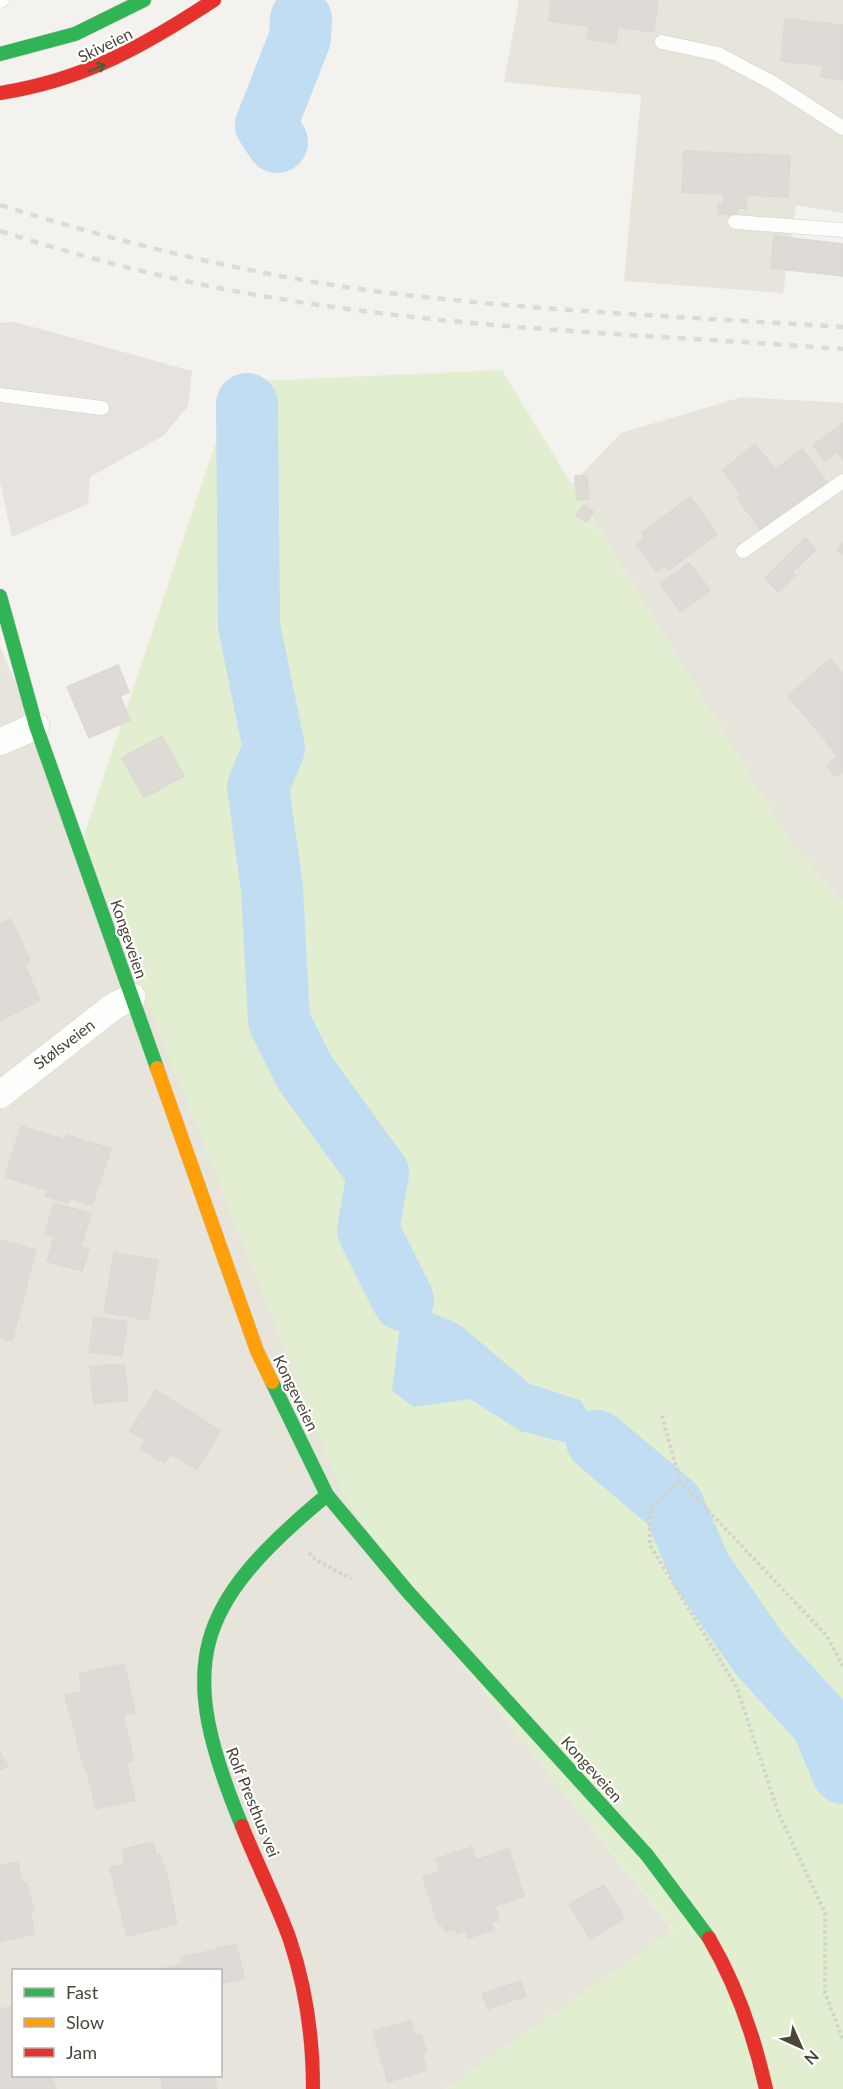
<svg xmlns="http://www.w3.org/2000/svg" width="843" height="2089" font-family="Lato,sans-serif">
	<rect width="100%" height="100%" fill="#f4f2ee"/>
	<g fill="#e7e4dc" fill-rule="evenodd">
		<path d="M519 0H843V213L796 205 783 293 624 281 641 95 504 82Z"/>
		<path d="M742 397 843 403V902L792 845 572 484 621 433Z"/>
		<path d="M0 647 83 838 342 1493 458 1659 673 1931 445 2089H0ZM14 1970H220V2076H14Z"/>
	</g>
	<path fill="#e1eecf" d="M502 370 792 845 843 902V2089H445L673 1930 458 1659 342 1493 83 838 236 382Z"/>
	<path fill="#e6e3df" d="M15 322 192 371 188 406 163 436 90 477 88 504 12 537 0 482V323Z"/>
	<path fill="#c0ddf1" d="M403 1300 460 1325 530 1384 580 1400 602 1434 591 1449 520 1431 470 1399 414 1407 392 1391Z"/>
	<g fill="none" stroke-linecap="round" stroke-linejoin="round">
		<g stroke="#c0ddf1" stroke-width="62">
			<path d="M277 142 266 125 300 38 301 19"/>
			<path d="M247 404 249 626 274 748 258 787 272 889 279 1021 305 1073 378 1173 368 1230 403 1300"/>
			<path d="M597 1441 673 1505 701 1570 761 1656 822 1723 843 1773"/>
		</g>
	</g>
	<g fill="#dedbd6" stroke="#dcd9d4" stroke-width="1.5">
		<path d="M551 0H658L654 32 618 27 616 43 587 39 589 26 549 21Z"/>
		<path d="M785 19 843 25V80L821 77 822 65 781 61Z"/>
		<path d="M684 151 790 156 788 197 747 195 746 209 737 208 736 215 718 214V204H723L724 194 682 192Z"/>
		<path d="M774 236 843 244V276L771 268Z"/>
		<path d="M843 423V460L837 452 825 461 813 446Z"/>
		<path d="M755 444 775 470 802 449 827 482 762 531 737 498 741 495 723 470Z"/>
		<path d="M575 476H587L589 499 577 500Z"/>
		<path d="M690 497 717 534 669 570 666 565 657 572 636 545 645 538 642 533Z"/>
		<path d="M584 505 594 512 586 522 576 515Z"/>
		<path d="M805 538 816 550 792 572 795 576 778 592 765 578Z"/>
		<path d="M843 543V555L837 550Z"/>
		<path d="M689 563 710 590 681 612 660 584Z"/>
		<path d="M830 659 843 674V730L828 743 788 696Z"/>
		<path d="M118 665 129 692 120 696 130 720 89 738 67 687Z"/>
		<path d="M843 731V771L836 777 827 765 837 756 827 744Z"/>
		<path d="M162 736 184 776 144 798 122 758Z"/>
		<path d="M11 919 30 961 24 964 40 1000 1 1020 0 924Z"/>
		<path d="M21 1126 65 1140 67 1135 111 1149 92 1205 70 1198 68 1203 45 1196 48 1190 5 1177Z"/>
		<path d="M54 1203 91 1214 81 1245 45 1234Z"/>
		<path d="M54 1238 89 1249 82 1271 47 1261Z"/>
		<path d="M0 1240 36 1250 12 1341 0 1337Z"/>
		<path d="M114 1253 158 1260 148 1320 104 1312Z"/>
		<path d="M94 1317 127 1322 122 1356 89 1352Z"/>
		<path d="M124 1364 128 1400 94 1404 90 1367Z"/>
		<path d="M156 1390 220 1431 197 1469 170 1454 164 1463 140 1448 145 1440 130 1431Z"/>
		<path d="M124 1664 135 1713 123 1715 134 1760 85 1771 65 1695 83 1691 79 1674Z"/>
		<path d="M0 1753 8 1766 0 1770Z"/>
		<path d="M126 1762 135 1800 96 1809 87 1771Z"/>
		<path d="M153 1842 156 1856 160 1855 167 1876 177 1924 127 1936 110 1868 125 1864 122 1850Z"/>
		<path d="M472 1847 476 1860 509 1849 524 1896 495 1906 499 1920 491 1922 494 1930 468 1938 466 1930 457 1933 456 1929 445 1932 442 1924 439 1925 423 1877 440 1872 436 1859Z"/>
		<path d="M18 1862 23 1884 27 1883 34 1912 30 1913 35 1934 0 1942V1866Z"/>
		<path d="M604 1885 624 1918 590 1939 569 1904Z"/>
		<path d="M236 1944 244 1978 220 1984V1970H189L187 1963 182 1964 181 1958Z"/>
		<path d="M187 1963 189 1970H156L182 1964Z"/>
		<path d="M521 1981 526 1996 488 2009 482 1994Z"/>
		<path d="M14 2006V2076H52L56 2089H0V2009Z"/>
		<path d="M411 2020 416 2037 421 2035 426 2052 421 2053 427 2070 388 2082 373 2032Z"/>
		<path d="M160 2076H214L217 2089H163Z"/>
	</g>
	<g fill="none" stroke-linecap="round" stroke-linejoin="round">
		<defs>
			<g id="lane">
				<path d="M0 1 2 0"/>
				<path d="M662 42 718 54 771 82 843 128"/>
				<path d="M735 222 843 230"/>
				<path d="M0 395 102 408"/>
				<path d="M743 551 843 481"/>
			</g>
			<g id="street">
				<path d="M0 742 36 726"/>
				<path d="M0 1095 114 1006 132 997"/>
			</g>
			<g id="fast">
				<path d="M0 54 75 34 144 0"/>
				<path d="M0 596 36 726 157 1068"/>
				<path d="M272 1382 327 1495 408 1592 647 1855 709 1938"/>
				<path d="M242 1826C175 1664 193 1606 327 1495"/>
			</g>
			<path id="slow" d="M157 1068 257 1351 272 1382"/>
			<g id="jam">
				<path d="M0 93C84 80 144 46 214 0"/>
				<path d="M242 1826C257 1864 276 1901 290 1940 306 1988 313 2039 313 2089"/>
				<path d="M709 1938C737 1986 754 2035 766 2089"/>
			</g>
		</defs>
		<use href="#lane" stroke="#d2d0cb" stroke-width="15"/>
		<use href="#street" stroke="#d2d0cb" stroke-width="28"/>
		<use href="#fast" stroke="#d3cfc5" stroke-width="15"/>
		<use href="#slow" stroke="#d3cfc5" stroke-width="15"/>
		<use href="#jam" stroke="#d3cfc5" stroke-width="15"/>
		<g stroke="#d3d2cc" stroke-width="4" stroke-dasharray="3 3" stroke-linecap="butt">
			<path d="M662 1416 680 1481 827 1636 843 1666"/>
			<path d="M680 1481 650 1509V1545L737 1688 778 1812 825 1913V1993L843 2040"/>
			<path d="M309 1553 315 1559 351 1579"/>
		</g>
		<use href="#lane" stroke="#fdfdfc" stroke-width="14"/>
		<use href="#street" stroke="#fdfdfc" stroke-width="27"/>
		<use href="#fast" stroke="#30b455" stroke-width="14"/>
		<use href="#slow" stroke="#ff9f0a" stroke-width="14"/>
		<use href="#jam" stroke="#e5322d" stroke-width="14"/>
		<g stroke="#dbdbda" stroke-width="4.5" stroke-dasharray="8 8" stroke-linecap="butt">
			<path d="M0 205C124 244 252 275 381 292 534 311 689 317 843 327"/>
			<path d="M0 231C94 261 190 285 287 300 471 330 657 335 843 349"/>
		</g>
	</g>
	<defs><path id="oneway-shaft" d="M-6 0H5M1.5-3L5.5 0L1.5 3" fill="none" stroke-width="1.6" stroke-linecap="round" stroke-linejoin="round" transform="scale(1.5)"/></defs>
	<use stroke="#446040" href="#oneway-shaft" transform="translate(97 68) rotate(-23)"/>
	<g text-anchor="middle" stroke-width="4.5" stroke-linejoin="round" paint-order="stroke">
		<g font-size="16" fill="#4b4439" stroke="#fff">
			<text transform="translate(105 45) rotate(-26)" y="6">Skiveien</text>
			<text transform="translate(129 939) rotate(71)" y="6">Kongeveien</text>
			<text transform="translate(64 1044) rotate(-37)" y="6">Stølsveien</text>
			<text transform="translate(296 1393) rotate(64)" y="6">Kongeveien</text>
			<text transform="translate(592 1769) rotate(48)" y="6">Kongeveien</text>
			<text transform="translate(253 1802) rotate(68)" y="6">Rolf Presthus vei</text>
		</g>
	</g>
	<rect x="12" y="1969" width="210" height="108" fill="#ffffff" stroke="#b7b4b0" stroke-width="1.5"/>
	<rect x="24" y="1988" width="30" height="9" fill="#30b455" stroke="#b7b4b0" stroke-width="1.5"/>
	<text x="66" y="1999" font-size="18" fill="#4b4439">Fast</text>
	<rect x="24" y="2018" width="30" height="9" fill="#ff9f0a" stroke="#b7b4b0" stroke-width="1.5"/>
	<text x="66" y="2029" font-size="18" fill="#4b4439">Slow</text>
	<rect x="24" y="2048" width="30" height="9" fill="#e5322d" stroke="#b7b4b0" stroke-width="1.5"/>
	<text x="66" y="2059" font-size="18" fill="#4b4439">Jam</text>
	<g transform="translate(801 2047) rotate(135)" stroke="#ffffff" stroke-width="4.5" paint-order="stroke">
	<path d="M0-4.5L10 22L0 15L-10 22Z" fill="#4b4439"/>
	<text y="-9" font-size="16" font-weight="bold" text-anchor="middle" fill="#4b4439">N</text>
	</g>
</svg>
